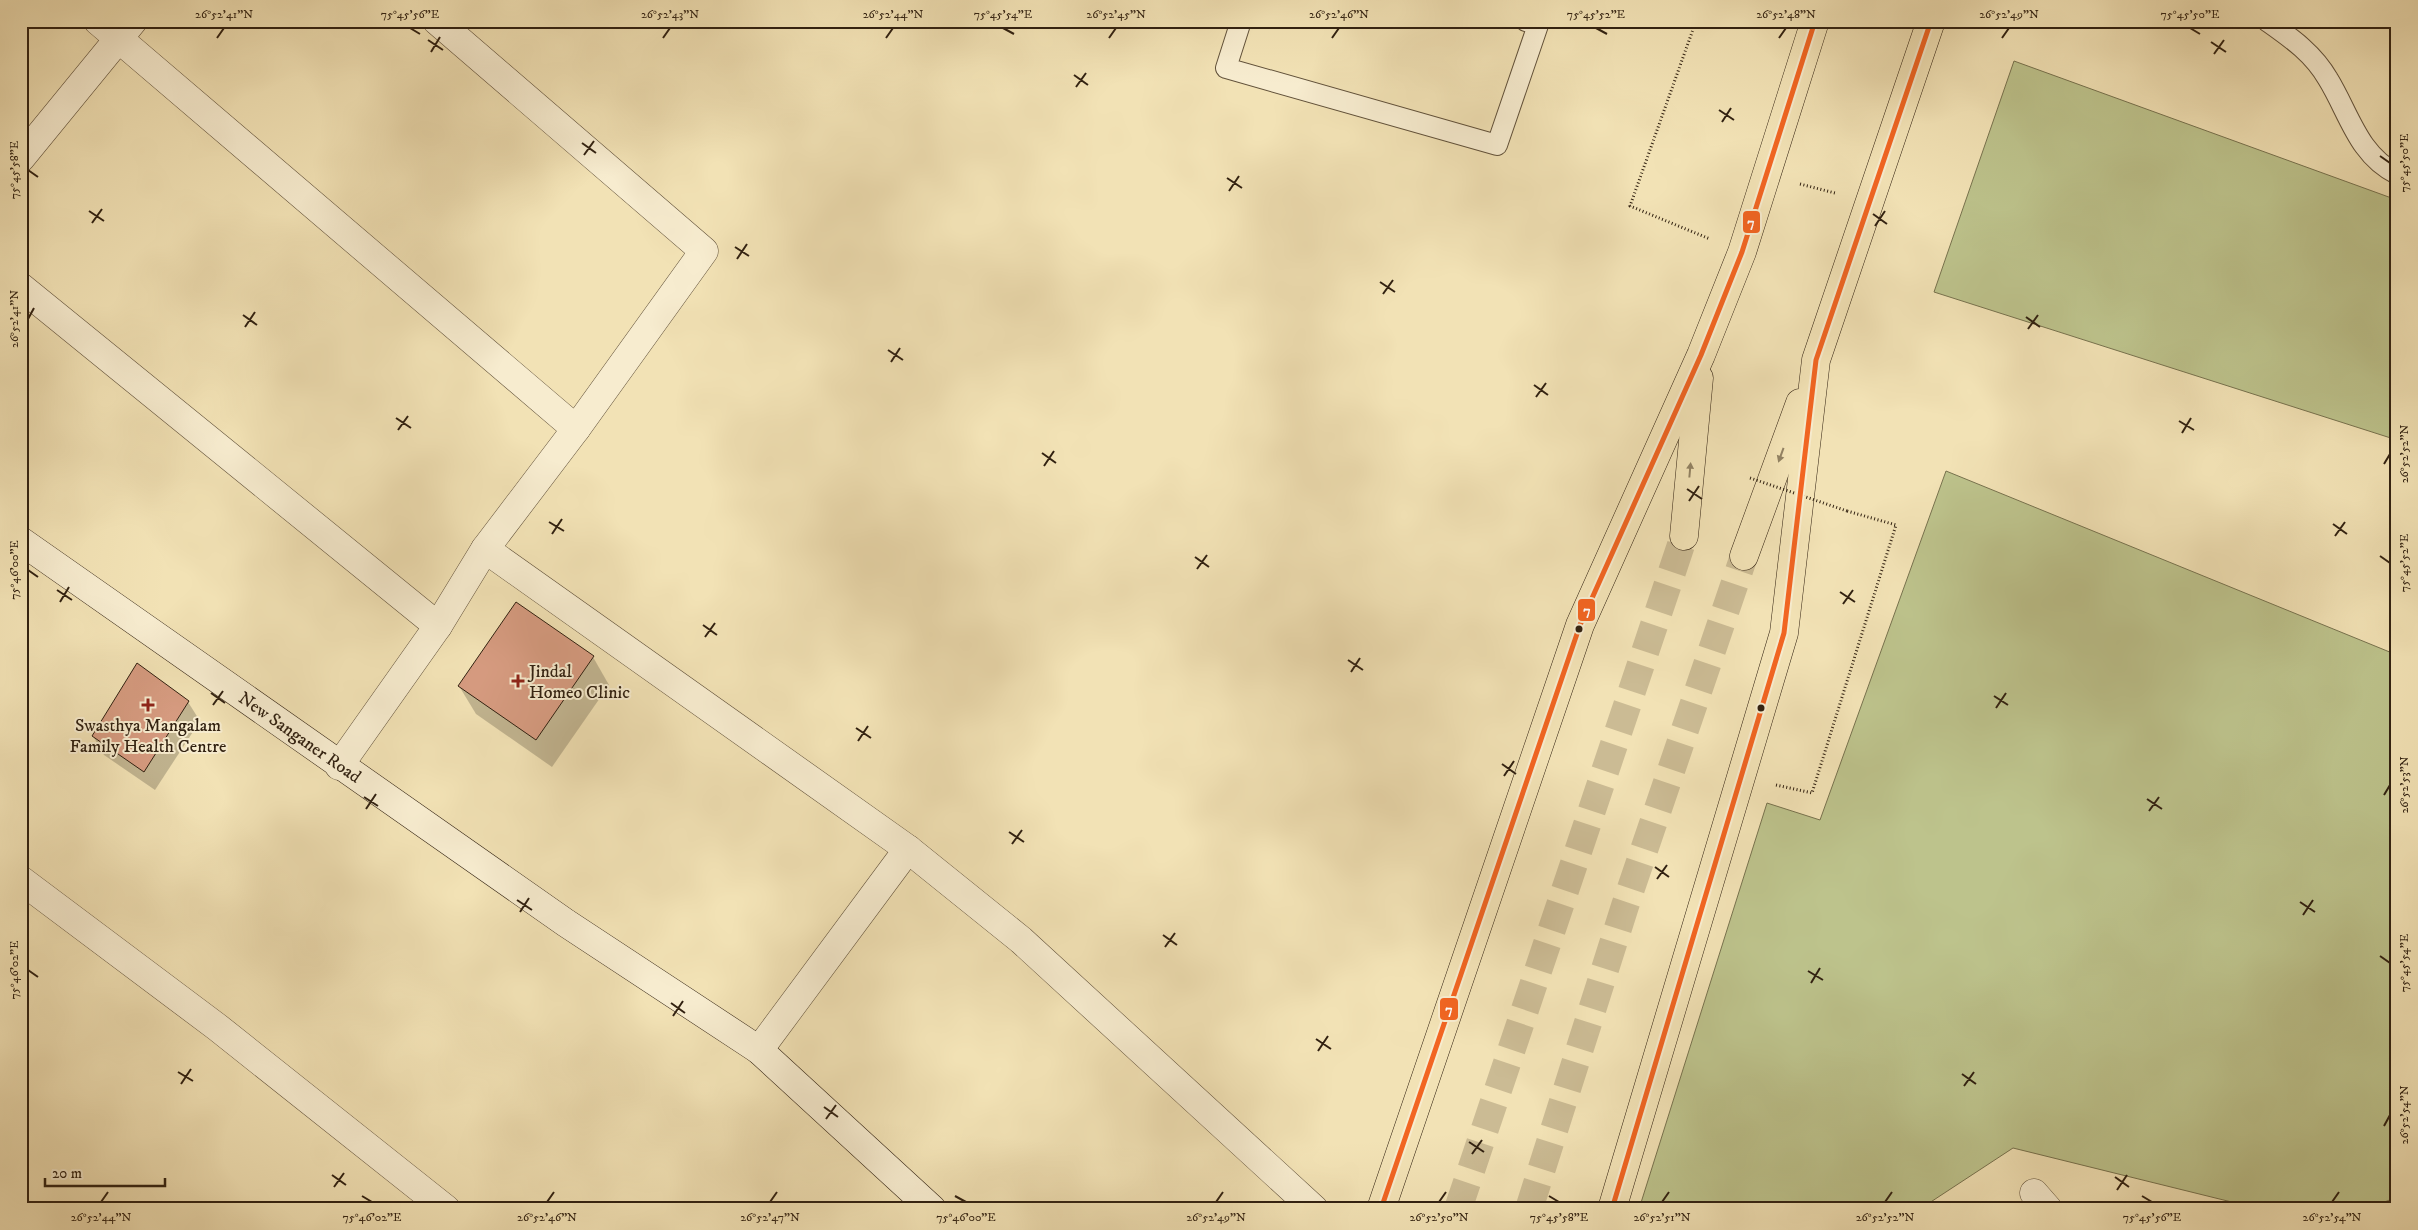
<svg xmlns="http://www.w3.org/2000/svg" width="2418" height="1230" font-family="'IM FELL DW Pica',serif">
	<rect width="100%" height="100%" fill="#f2e2b5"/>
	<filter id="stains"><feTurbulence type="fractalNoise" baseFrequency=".004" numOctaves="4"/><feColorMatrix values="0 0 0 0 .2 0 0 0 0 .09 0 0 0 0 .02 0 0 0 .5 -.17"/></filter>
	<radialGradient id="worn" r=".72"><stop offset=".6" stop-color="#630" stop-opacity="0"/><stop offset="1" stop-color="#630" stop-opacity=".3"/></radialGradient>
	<g fill="#bdc38c" stroke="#77724e">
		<path d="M2014 61 2397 200V440L1934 292Z"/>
		<path d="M1946 471 2397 655V1197L2367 1209H2260L2013 1148 1920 1209H1639L1767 803 1820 820Z"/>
	</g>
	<g fill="#0003">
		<path d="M593 657 609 685 552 767 476 714 459 686Z"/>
		<path d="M188 702 200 721 155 790 104 755 93 736Z"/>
	</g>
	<g fill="#d69b80" stroke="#312111">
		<path d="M516 602 594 656 536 740 458 686Z"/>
		<path d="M137 663 189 701 144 772 92 736Z"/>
	</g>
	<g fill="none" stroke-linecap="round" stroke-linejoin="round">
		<g stroke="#cbbb94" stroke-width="28" stroke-dasharray="28 14" stroke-linecap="butt">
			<path d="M1458 1209 1684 536"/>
			<path d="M1529 1209 1625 906 1744 556"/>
		</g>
		<defs>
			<g id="lane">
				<path d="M1241 21 1226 68 1497 145 1538 25 1526 21"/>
				<path d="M2267 21C2291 38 2313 53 2328 79 2349 113 2358 155 2397 174"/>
			</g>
			<g id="street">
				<path d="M98 21 576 429"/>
				<path d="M21 158 133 21"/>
				<path d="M21 287 438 626"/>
				<path d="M485 549 908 849 1021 940 1314 1209"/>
				<path d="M339 766 438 626 485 549 576 429 704 251 437 21"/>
				<path d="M21 880 217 1027 446 1209"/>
				<path d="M759 1050 908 849"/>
				<path d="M2034 1193 2048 1209"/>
			</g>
			<path id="secondary" d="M21 541 566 923 759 1050 932 1209"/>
			<g id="primary">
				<path d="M1684 536 1699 378"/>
				<path d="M1744 556 1800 403"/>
				<path d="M1381 1209 1580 625 1701 355 1742 252 1815 21"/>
				<path d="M1612 1209 1784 633 1816 360 1931 21"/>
			</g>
		</defs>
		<use href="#lane" stroke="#61513a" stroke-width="22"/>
		<use href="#street" stroke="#61513a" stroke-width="29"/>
		<use href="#secondary" stroke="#312111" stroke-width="29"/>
		<use href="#primary" stroke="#312111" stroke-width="29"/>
		<g stroke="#312111" stroke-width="3" stroke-dasharray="1 2.5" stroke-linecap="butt">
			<path d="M1696 21 1630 206 1710 239"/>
			<path d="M1800 184 1835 193"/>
			<path d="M1776 785 1812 793 1896 525 1847 511"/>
		</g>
		<use href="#lane" stroke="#f7eccf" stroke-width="20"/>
		<use href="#street" stroke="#f7eccf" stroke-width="28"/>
		<use href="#secondary" stroke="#f7eccf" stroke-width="28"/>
		<use href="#primary" stroke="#f2e2b5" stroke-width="28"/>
		<path stroke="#312111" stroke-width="3" stroke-dasharray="1 2.5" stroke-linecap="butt" d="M1750 478 1847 511"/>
		<defs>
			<g id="bus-1">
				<path d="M1381 1209 1580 625 1701 355 1742 252 1815 21"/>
				<path d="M1612 1209 1784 633 1816 360 1931 21"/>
			</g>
		</defs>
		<use href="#bus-1" stroke="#f7eccf" stroke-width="9"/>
		<use href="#bus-1" stroke="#f26522" stroke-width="5"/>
	</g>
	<defs><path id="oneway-solid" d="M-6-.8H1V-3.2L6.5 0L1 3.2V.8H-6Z" transform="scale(1.25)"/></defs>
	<g fill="#928263">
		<use href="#oneway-solid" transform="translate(1781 455) rotate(110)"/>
		<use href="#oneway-solid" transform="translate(1690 470) rotate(-85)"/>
	</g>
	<path fill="none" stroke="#312111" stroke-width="2" d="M410 28 420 34M1003 28 1014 34M1596 28 1607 34M2190 28 2200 34M217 38 224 28M663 38 670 28M886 38 893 28M1109 38 1116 28M1332 38 1339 28M1779 38 1786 28M2002 38 2009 28M428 40 443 50M2211 42 2226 52M431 52 440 37M2214 54 2224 40M1074 75 1088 85M1076 87 1086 73M1719 110 1734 120M1722 122 1731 108M582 143 596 153M584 155 594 141M2380 156 2390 163M28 170 38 177M1227 178 1242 188M1229 191 1239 176M89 211 104 221M1873 214 1887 224M92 223 102 209M1875 226 1885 211M735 247 749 256M737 259 747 244M1380 282 1395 292M1383 294 1393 280M243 315 257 325M2026 317 2040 327M28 319 34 308M245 327 255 312M2028 329 2038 315M888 350 903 360M891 362 900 348M1534 385 1548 395M1536 397 1546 383M396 418 411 428M2179 421 2194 430M398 430 408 416M2182 433 2191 418M1042 453 1056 463M2384 464 2390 454M1044 466 1054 451M1687 489 1702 499M1689 501 1699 486M549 522 564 531M2333 524 2347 534M552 534 562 519M2335 536 2345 522M2380 556 2390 563M1195 557 1209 567M1197 569 1207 555M28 570 38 577M57 590 72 600M1840 592 1855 602M60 602 69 587M1843 604 1853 590M703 625 717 635M705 637 715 623M1348 660 1363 670M1351 672 1360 658M211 693 225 703M1994 696 2008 705M213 705 223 691M1996 708 2006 693M856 728 871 738M858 741 868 726M1502 764 1516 774M1504 776 1514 761M2384 795 2390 785M364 797 378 806M2147 799 2162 809M366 809 376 794M2149 811 2159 797M1009 832 1024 842M1012 844 1022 830M1655 867 1669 877M1657 879 1667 865M517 900 532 910M2300 902 2315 912M520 912 529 898M2303 915 2313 900M1163 935 1177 945M1165 947 1175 933M2380 956 2390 963M28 970 38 977M1808 971 1823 980M1811 983 1820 968M671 1003 685 1013M673 1016 683 1001M1316 1039 1331 1049M1318 1051 1328 1036M178 1072 193 1081M1962 1074 1976 1084M181 1084 191 1069M1964 1086 1974 1072M824 1107 838 1117M826 1119 836 1105M2384 1126 2390 1115M1469 1142 1484 1152M1472 1154 1482 1140M332 1175 346 1185M2115 1177 2129 1187M334 1187 344 1173M2117 1190 2127 1175M362 1196 372 1202M955 1196 966 1202M1549 1196 1559 1202M2142 1196 2152 1202M101 1202 108 1192M547 1202 554 1192M770 1202 777 1192M1216 1202 1223 1192M1439 1202 1446 1192M1662 1202 1669 1192M1885 1202 1892 1192M2332 1202 2339 1192"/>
	<g fill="#312111" stroke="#f7eccf" stroke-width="2">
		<circle cx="1579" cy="629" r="4.5"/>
		<circle cx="1761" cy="708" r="4.5"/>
	</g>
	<g fill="#8f2418" stroke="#f7eccf" stroke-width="2">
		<path d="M515.5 673.5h5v5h5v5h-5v5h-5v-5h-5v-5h5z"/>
		<path d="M145.5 697.5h5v5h5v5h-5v5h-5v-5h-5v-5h5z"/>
	</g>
	<g text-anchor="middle" stroke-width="4" stroke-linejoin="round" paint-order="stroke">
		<g font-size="18" fill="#312111" stroke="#f7eccf" text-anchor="start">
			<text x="529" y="677">Jindal<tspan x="529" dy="21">Homeo Clinic</tspan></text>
			<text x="148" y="731" text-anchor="middle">Swasthya Mangalam<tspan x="148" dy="21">Family Health Centre</tspan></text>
		</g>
		<g font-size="18" fill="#312111" stroke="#f7eccf">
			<text transform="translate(300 737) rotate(35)" y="6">New Sanganer Road</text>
		</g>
	</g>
	<g stroke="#f7eccf" stroke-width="2">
		<rect x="1742" y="210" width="19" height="24" rx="5" fill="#f26522"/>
		<rect x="1577" y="598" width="19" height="24" rx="5" fill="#f26522"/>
		<rect x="1439" y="997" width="20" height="24" rx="5" fill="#f26522"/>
	</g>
	<g font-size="14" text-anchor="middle" font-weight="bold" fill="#fff">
		<text x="1751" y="227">7</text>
		<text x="1587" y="615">7</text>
		<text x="1449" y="1014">7</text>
	</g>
	<rect width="2418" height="1230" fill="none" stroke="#f2e2b5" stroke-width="55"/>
	<path d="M45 1178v8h120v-8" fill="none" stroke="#312111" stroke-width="2.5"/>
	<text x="52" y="1178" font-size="15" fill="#312111" stroke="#f7eccf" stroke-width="4" paint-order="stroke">20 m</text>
	<rect x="28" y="28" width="2362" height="1174" fill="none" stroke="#312111" stroke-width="2"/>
	<g font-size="12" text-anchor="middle" fill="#312111">
		<text x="224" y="18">26°52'41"N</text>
		<text x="410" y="18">75°45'56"E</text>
		<text x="670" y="18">26°52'43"N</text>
		<text x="893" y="18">26°52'44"N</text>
		<text x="1003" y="18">75°45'54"E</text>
		<text x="1116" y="18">26°52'45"N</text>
		<text x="1339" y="18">26°52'46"N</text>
		<text x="1596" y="18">75°45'52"E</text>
		<text x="1786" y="18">26°52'48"N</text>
		<text x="2009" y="18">26°52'49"N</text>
		<text x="2190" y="18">75°45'50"E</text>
		<text transform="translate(2404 163) rotate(-90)" y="4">75°45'50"E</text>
		<text transform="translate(14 170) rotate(-90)" y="4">75°45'58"E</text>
		<text transform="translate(14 319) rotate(-90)" y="4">26°52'41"N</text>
		<text transform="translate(2404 454) rotate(-90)" y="4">26°52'52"N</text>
		<text transform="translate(2404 563) rotate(-90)" y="4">75°45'52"E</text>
		<text transform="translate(14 570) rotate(-90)" y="4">75°46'00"E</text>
		<text transform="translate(2404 785) rotate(-90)" y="4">26°52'53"N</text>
		<text transform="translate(2404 963) rotate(-90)" y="4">75°45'54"E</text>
		<text transform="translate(14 970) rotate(-90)" y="4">75°46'02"E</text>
		<text transform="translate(2404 1115) rotate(-90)" y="4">26°52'54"N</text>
		<text x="101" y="1221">26°52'44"N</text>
		<text x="372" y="1221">75°46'02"E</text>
		<text x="547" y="1221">26°52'46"N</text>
		<text x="770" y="1221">26°52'47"N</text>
		<text x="966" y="1221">75°46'00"E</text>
		<text x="1216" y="1221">26°52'49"N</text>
		<text x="1439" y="1221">26°52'50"N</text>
		<text x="1559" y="1221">75°45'58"E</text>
		<text x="1662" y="1221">26°52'51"N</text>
		<text x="1885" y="1221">26°52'52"N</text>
		<text x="2152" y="1221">75°45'56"E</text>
		<text x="2332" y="1221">26°52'54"N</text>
	</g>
	<rect width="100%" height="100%" filter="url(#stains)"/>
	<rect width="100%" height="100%" fill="url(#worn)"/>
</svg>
